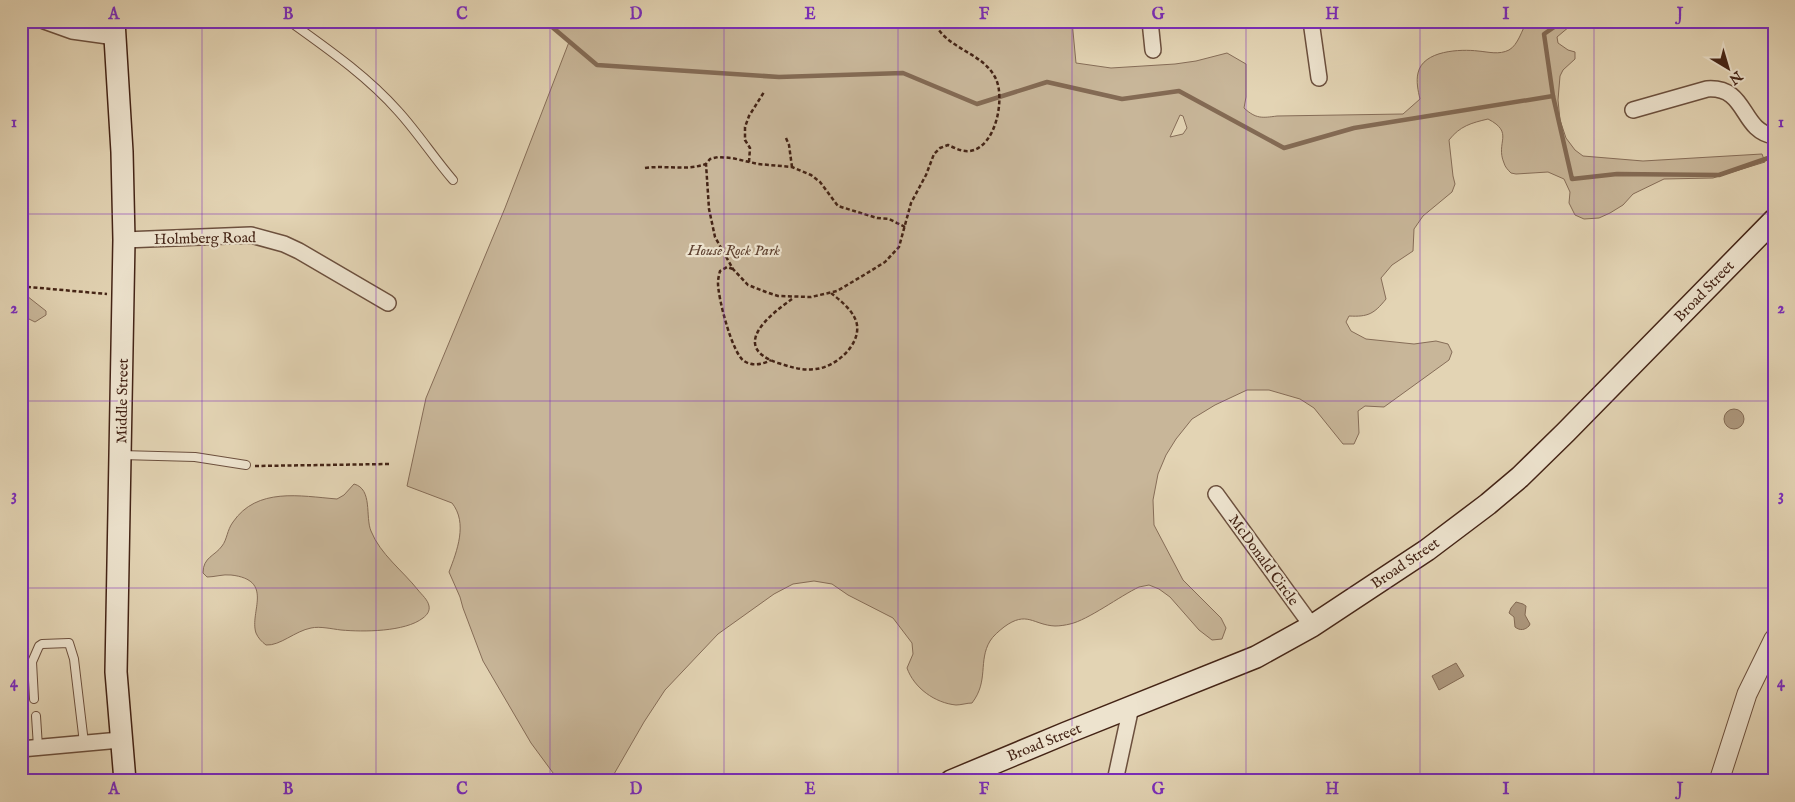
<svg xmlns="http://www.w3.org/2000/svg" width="1795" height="802" font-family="'IM FELL English',serif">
	<rect width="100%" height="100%" fill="#e3d4b4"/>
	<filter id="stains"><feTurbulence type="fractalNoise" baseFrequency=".004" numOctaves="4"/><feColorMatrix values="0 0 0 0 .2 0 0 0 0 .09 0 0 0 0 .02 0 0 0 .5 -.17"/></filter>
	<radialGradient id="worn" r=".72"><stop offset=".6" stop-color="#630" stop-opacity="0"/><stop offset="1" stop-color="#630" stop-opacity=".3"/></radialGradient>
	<g fill="#c8b699" stroke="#866d58" fill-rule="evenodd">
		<path d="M549 21H1072L1076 63 1111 68 1175 64 1196 61 1227 53 1246 64V97L1244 108C1256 119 1262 118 1277 116L1403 114 1420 99C1418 91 1416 81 1418 73 1423 50 1461 49 1478 51 1489 52 1499 55 1509 50 1518 45 1522 30 1527 21H1576L1557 37 1558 43 1568 50 1575 52V59L1563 70 1560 76 1558 100 1560 120 1566 138 1575 150 1583 156 1643 161 1762 154 1765 162 1713 178 1664 179 1633 194 1623 205 1610 213 1599 218 1584 219 1575 215 1569 203 1570 192 1564 179 1548 172 1516 174 1511 173C1508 170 1505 167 1504 163 1495 142 1515 133 1488 119 1471 123 1460 126 1449 140L1453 176 1455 184 1452 192 1423 216 1414 229 1413 251 1392 265 1381 278 1386 299C1374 314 1368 317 1349 316L1346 322 1351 331 1366 339 1414 344 1436 341 1448 344 1452 352 1449 360 1384 407 1365 406 1358 411 1359 433 1354 444H1343L1314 408 1300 399 1269 390H1247L1215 405 1192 419 1176 439 1166 455 1158 474 1153 500 1154 525 1183 580 1221 618 1226 628 1222 639 1212 640 1199 630 1170 597 1159 589 1149 585 1139 587C1120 596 1088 620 1070 624 1066 625 1060 626 1055 626 1033 625 1027 610 1004 627 999 631 993 636 990 641 978 661 989 681 972 703 967 703 961 705 956 705 935 703 914 688 907 668L913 654 912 643 893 618 848 595 832 584 814 581 793 584 774 594 718 634 665 690 644 722 610 781H559L531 743 483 661 463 608 460 597 449 572C457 551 468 523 452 503L407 486 426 398 505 208 569 42ZM1180 115 1183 116 1187 128 1183 134 1170 137Z"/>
		<path d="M21 293 27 296 46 311V315L35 322 21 315Z"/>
		<path d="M354 484C373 489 365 517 371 531 380 554 403 571 418 590 422 595 428 600 429 606 430 611 427 615 423 618 405 632 363 632 341 630 332 629 320 626 311 628 295 631 280 646 266 645 262 642 258 638 256 633 249 612 275 580 231 575 223 574 215 577 207 577L203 573C203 557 215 556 222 546 227 540 227 530 233 522 257 487 300 496 337 499L344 495Z"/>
	</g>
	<g fill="#ad987e" stroke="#836a54">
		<circle cx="1734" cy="419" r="10"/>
		<path d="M1516 602 1523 604 1526 606 1525 615 1530 624 1529 626C1525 630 1520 631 1515 627L1514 617 1509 613 1511 608Z"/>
		<path d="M1456 663 1464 676 1439 690 1432 676Z"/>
	</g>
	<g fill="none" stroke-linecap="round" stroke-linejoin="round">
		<g stroke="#836a54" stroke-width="4.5">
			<path d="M545 21 597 65 779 77 903 73 977 104 1047 82 1122 99 1179 91 1284 148 1354 128 1553 96"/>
			<path d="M1563 21 1544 34 1553 96 1572 179 1617 174 1719 175 1774 156"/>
		</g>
		<defs>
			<g id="service">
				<path d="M289 21C328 49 367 76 398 111 418 133 434 158 453 180"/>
				<path d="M121 455 195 457 246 465"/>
				<path d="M34 699 32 662 39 646 42 644 69 643 74 659 84 743"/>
				<path d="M36 716 38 747"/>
			</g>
			<g id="minor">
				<path d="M44 21 72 31 115 37"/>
				<path d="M1150 21 1153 50"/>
				<path d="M1311 21 1319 78"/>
				<path d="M1633 110 1707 89C1748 86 1740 131 1774 136"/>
				<path d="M124 240 251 235 284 244 299 251 388 303"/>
				<path d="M1216 494 1312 626"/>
				<path d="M21 749 120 740"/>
				<path d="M1115 781 1131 707"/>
			</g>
			<path id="tertiary" d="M1719 781 1747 694 1774 639"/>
			<g id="secondary">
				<path d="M114 21 122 152 124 240 116 672 125 781"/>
				<path d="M951 781 1066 733 1256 657 1312 626 1427 550 1488 504 1520 477 1566 432 1774 220"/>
			</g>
		</defs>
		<use href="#service" stroke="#6c503e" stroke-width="10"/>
		<use href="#minor" stroke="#6c503e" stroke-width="18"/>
		<use href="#tertiary" stroke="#6c503e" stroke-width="21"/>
		<use href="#secondary" stroke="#442416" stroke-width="24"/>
		<g stroke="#442416" stroke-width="2.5" stroke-dasharray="4 2.5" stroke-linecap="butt">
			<path d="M786 138 789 145 792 167"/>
			<path d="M749 162 750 148 745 140V127L749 116 764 92"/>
			<path d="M645 168C666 165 686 171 706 164"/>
			<path d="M905 227 889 219 877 218 838 206 820 182 811 175 792 167 758 164 732 158 718 157 710 159 706 164 709 209 715 237 733 269 748 285 766 292 778 296 811 297 837 291 864 275 885 262 899 247 911 203 926 175 934 154 940 148 948 145C955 148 962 152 970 151 996 147 1005 99 996 79 984 54 954 51 938 29V21"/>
			<path d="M733 269 727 267 720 271C719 275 718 279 718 283 718 298 732 353 744 361 753 367 763 364 771 360"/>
			<path d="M21 284 29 287 107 294"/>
			<path d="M792 299C768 316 730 347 778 363 791 367 802 371 816 369 835 367 860 346 857 325 855 312 841 301 831 293"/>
			<path d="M255 466 390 464"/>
		</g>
		<use href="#service" stroke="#ede3ce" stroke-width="8"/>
		<use href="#minor" stroke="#ede3ce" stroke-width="15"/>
		<use href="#tertiary" stroke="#ede3ce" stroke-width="19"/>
		<use href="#secondary" stroke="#ede3ce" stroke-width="21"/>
	</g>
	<path fill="none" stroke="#7b2cbf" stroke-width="1" stroke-opacity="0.55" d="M202 21V781M376 21V781M550 21V781M724 21V781M898 21V781M1072 21V781M1246 21V781M1420 21V781M1594 21V781M21 214H1774M21 401H1774M21 588H1774"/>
	<g text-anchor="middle" stroke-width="4.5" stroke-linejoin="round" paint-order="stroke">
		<g font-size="15" fill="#442416" stroke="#ede3ce">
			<text transform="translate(205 238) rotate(-1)" y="5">Holmberg Road</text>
			<text transform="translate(1704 291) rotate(-46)" y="5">Broad Street</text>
			<text transform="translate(122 401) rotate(-89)" y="5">Middle Street</text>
			<text transform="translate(1264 560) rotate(54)" y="5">McDonald Circle</text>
			<text transform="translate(1405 563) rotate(-34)" y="5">Broad Street</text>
			<text transform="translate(1044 742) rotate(-22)" y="5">Broad Street</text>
		</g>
		<g font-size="15" font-style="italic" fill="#5e4130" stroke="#ede3ce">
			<text x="734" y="255">House Rock Park</text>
		</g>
	</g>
	<rect width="1795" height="802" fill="none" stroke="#e3d4b4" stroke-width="55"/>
	<g transform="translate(1728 68) rotate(142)" stroke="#ede3ce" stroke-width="4" paint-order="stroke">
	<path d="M0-4L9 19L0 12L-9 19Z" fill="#442416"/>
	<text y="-8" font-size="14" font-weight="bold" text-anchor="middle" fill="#442416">N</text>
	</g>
	<rect x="28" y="28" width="1740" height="746" fill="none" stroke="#7b2cbf" stroke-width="2"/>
	<g font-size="16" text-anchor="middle" font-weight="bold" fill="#7b2cbf">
		<text x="114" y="19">A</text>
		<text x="288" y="19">B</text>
		<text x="462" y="19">C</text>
		<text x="636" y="19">D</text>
		<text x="810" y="19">E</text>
		<text x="984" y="19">F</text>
		<text x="1158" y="19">G</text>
		<text x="1332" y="19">H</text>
		<text x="1506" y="19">I</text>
		<text x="1680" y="19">J</text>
		<text x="14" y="127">1</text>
		<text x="1781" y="127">1</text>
		<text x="14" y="313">2</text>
		<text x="1781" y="313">2</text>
		<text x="14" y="500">3</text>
		<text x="1781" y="500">3</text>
		<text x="14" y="687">4</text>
		<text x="1781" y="687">4</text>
		<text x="114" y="794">A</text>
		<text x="288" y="794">B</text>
		<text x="462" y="794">C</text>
		<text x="636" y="794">D</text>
		<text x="810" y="794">E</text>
		<text x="984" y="794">F</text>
		<text x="1158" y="794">G</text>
		<text x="1332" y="794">H</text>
		<text x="1506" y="794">I</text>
		<text x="1680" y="794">J</text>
	</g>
	<rect width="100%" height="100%" filter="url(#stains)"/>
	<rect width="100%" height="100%" fill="url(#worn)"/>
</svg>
